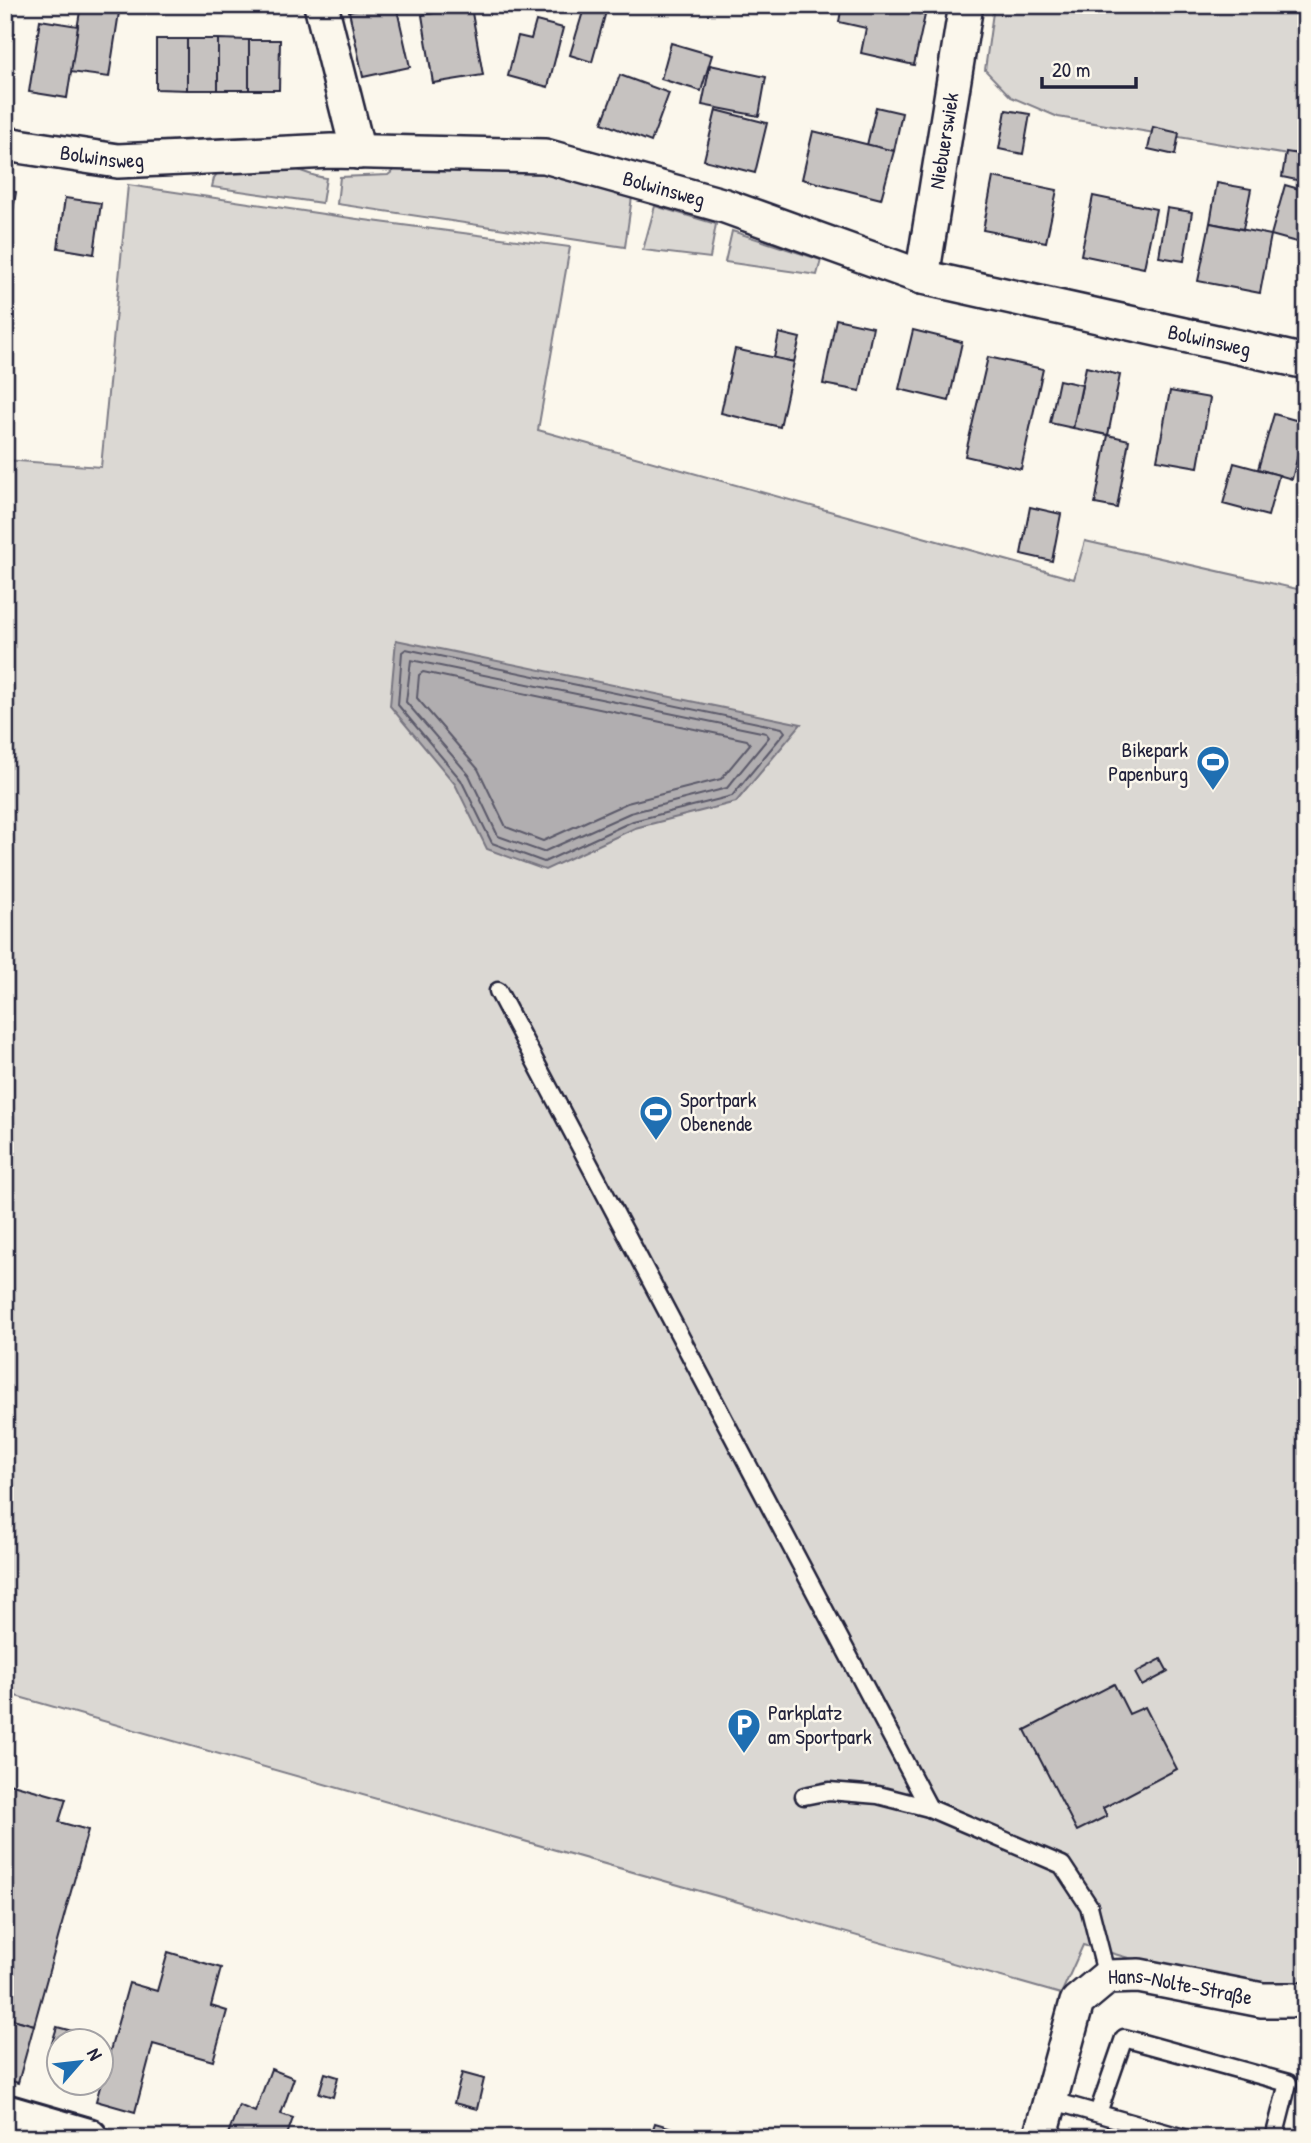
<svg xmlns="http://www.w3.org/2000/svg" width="1311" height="2143" font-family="'Patrick Hand',sans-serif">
	<rect width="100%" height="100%" fill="#fbf7ec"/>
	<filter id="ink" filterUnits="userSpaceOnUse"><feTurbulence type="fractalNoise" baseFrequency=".0143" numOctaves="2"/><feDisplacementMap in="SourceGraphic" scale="14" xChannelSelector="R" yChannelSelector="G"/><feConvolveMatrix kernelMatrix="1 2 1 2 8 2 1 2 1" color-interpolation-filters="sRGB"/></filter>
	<g filter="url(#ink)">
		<g fill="#dbd8d3" stroke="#7e7d87" stroke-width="2">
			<path d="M994 5H1306V158L1058 117 1011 97 985 70Z"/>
			<path d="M286 166C301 170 310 176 326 178L322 203 212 187 214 178 221 168Z"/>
			<path d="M397 168 532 169 632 197 625 247 337 204 340 177 388 175Z"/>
			<path d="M128 185 357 219 570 247 538 430 1074 579 1085 541 1306 591V1989L1227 1979 1146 1963 1083 1945 1061 1994 5 1693V460L101 467Z"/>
			<path d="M655 206 716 224 710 258 643 250Z"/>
			<path d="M732 231 821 260 817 275 725 262Z"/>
		</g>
		<path fill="#b1aeb0" stroke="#787681" stroke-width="2" d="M396 640 801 724 736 802 635 828 545 870 487 849 455 784 390 706Z"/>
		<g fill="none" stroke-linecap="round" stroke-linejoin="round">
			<g stroke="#5b5a6a" stroke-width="2">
				<path d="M406 649 782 728 785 732 732 796 633 821 544 862 492 843 461 780 398 705 402 652Z"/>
				<path d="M411 660 766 733 769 737 727 788 630 813 543 852 498 836 469 775 406 702Z"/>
				<path d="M423 672 747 740 750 744 721 779 627 803 543 841 506 827 478 769 417 698 419 675Z"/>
			</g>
		</g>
		<g fill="#c6c2c0" stroke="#22223b" stroke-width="2">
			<path d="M81 5 120 6 109 77 70 72Z"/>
			<path d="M376 5H396L410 67 363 77 349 11Z"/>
			<path d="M585 5H597L607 8 592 62 570 55Z"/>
			<path d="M842 5H917L916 13 925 15 914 65 861 53 866 28 839 22Z"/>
			<path d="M471 7 483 75 433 83 422 15Z"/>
			<path d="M40 20 78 26 67 98 29 92Z"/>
			<path d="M536 21 563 28 548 87 508 76 518 36 531 39Z"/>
			<path d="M156 39H187V90L156 89Z"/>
			<rect x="187" y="39" width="31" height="51"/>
			<path d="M218 39 249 40V90H218Z"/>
			<path d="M249 40H280L279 90H249Z"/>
			<path d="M671 43 712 55 701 91 661 79Z"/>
			<path d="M710 65 766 77 759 116 702 105Z"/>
			<path d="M620 75 669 93 651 142 602 123Z"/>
			<path d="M876 107 902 113 894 151 867 145Z"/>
			<path d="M716 110 767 123 755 173 704 160Z"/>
			<path d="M1006 110 1030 114 1023 154 999 149Z"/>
			<path d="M1153 127 1179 133 1175 155 1148 149Z"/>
			<path d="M813 131 894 151 881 199 802 179Z"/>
			<path d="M1286 152 1306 155V182L1282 177Z"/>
			<path d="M993 177 1057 190 1046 242 983 230Z"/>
			<path d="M1217 183 1251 189 1243 229 1210 223Z"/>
			<path d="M1285 185 1306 191V223L1300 243 1271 235Z"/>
			<path d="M5 190 16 192 8 241 5 240Z"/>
			<path d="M1093 196 1156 209 1144 268 1081 255Z"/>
			<path d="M65 198 101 203 94 254 58 248Z"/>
			<path d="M1167 208 1192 212 1184 261 1159 257Z"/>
			<path d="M1210 223 1271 235 1260 293 1198 281Z"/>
			<path d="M836 319 873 327 860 391 823 384Z"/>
			<path d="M913 330 962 342 949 401 899 389Z"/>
			<path d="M779 333 800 338 794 362 774 358Z"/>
			<path d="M735 349 794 362 780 427 721 413Z"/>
			<path d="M988 357 1043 369 1021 469 965 456Z"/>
			<path d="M1086 367 1120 375 1108 435 1073 428Z"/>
			<path d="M1059 380 1082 385 1073 428 1050 423Z"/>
			<path d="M1170 391 1210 398 1198 467 1157 460Z"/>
			<path d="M1274 414 1306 423 1292 479 1258 469Z"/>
			<path d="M1108 435 1129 440 1117 508 1095 504Z"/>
			<path d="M1234 463 1279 475 1268 516 1223 504Z"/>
			<path d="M1030 507 1061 514 1052 561 1021 554Z"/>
			<path d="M1161 1659 1168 1672 1142 1686 1135 1673Z"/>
			<path d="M1114 1684 1129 1714 1145 1707 1177 1769 1103 1808 1107 1816 1077 1831 1025 1730Z"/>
			<path d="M5 1782 66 1799 59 1822 88 1830 34 2025 5 2017Z"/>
			<path d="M168 1952 221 1968 211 2006 227 2011 213 2061 153 2044 135 2112 96 2101 129 1983 157 1991Z"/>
			<path d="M5 2017 34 2025 18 2083 5 2079Z"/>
			<path d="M57 2027 76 2032 73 2042H60V2059L48 2056Z"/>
			<path d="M271 2069 294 2078 281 2114 293 2118 286 2138H239L228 2134 239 2105 255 2112Z"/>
			<path d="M325 2073 338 2077 333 2097 319 2093Z"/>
			<path d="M462 2073 484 2079 477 2109 454 2103Z"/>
			<path d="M655 2123 672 2128 669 2138H650Z"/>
		</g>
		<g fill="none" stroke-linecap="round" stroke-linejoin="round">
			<defs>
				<g id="service">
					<path d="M498 991 929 1808"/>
					<path d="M804 1796 829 1791 878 1795 929 1808 1062 1865 1089 1906 1107 1977"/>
					<path d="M1050 2100 1184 2138"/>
					<path d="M1098 2113 1124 2038 1288 2083 1274 2138"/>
				</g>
				<g id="minor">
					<path d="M321 5 358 152"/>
					<path id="s1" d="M5 144 118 161 331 151 545 156 725 206 922 277 1306 362"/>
					<path id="s2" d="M922 277 966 5"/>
					<path id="s3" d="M1040 2138 1077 2002 1107 1977 1139 1976 1262 2000H1306"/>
				</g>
				<path id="tertiary" d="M5 2114 88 2138"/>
			</defs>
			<use href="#service" stroke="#22223b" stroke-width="21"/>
			<use href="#minor" stroke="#22223b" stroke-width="38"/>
			<use href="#tertiary" stroke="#22223b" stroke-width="44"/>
			<use href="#service" stroke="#fbf7ec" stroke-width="16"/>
			<use href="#minor" stroke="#fbf7ec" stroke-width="33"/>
			<use href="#tertiary" stroke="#fbf7ec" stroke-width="38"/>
		</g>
	</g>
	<defs>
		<symbol id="stadium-pin" viewBox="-11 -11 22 30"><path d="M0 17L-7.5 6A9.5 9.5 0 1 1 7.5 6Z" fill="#1f6fb2" stroke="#fbf7ec"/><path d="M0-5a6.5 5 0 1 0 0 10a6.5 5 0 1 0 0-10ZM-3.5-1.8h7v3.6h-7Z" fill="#fff"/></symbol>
		<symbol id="parking-pin" viewBox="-11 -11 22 30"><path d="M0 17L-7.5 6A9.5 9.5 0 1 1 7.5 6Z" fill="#1f6fb2" stroke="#fbf7ec"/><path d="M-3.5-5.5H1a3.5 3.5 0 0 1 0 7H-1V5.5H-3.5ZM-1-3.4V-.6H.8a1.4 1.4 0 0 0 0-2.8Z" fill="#fff"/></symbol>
	</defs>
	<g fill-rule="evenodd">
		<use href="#stadium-pin" x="1194" y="743" width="38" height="52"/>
		<use href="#stadium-pin" x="637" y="1093" width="38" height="52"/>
		<use href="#parking-pin" x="725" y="1706" width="38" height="52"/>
	</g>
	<g text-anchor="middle" stroke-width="5" stroke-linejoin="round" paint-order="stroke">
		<g font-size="21" fill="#22223b" stroke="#fbf7ec">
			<text dy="7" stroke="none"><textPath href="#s2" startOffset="138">Niebuerswiek</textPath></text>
			<text dy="7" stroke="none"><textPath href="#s1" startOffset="98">Bolwinsweg</textPath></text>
			<text dy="7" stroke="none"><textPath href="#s1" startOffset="665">Bolwinsweg</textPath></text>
			<text dy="7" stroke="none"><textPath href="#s1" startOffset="1232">Bolwinsweg</textPath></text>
			<text dy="7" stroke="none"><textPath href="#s3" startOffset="254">Hans-Nolte-Straße</textPath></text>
		</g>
		<g font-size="21" fill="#22223b" stroke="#fbf7ec" text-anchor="start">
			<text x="1188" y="757" text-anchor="end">Bikepark<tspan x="1188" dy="24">Papenburg</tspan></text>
			<text x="680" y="1107">Sportpark<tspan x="680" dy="24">Obenende</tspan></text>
			<text x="768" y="1720">Parkplatz<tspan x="768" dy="24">am Sportpark</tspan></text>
		</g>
	</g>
	<rect width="1311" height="2143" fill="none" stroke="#fbf7ec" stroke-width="28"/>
	<rect x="14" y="14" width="1283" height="2115" fill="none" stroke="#22223b" stroke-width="2.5" filter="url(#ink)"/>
	<g transform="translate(80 2062) rotate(62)"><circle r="33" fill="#fbf7ec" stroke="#a4a2a5" stroke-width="2"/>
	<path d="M0-5L12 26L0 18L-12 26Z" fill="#1f6fb2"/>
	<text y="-10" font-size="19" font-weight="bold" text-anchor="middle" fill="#22223b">N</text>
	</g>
	<path d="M1042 77v10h94v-10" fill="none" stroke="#22223b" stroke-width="3.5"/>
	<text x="1052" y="77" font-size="21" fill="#22223b" stroke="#fbf7ec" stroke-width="5" paint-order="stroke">20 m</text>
</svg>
